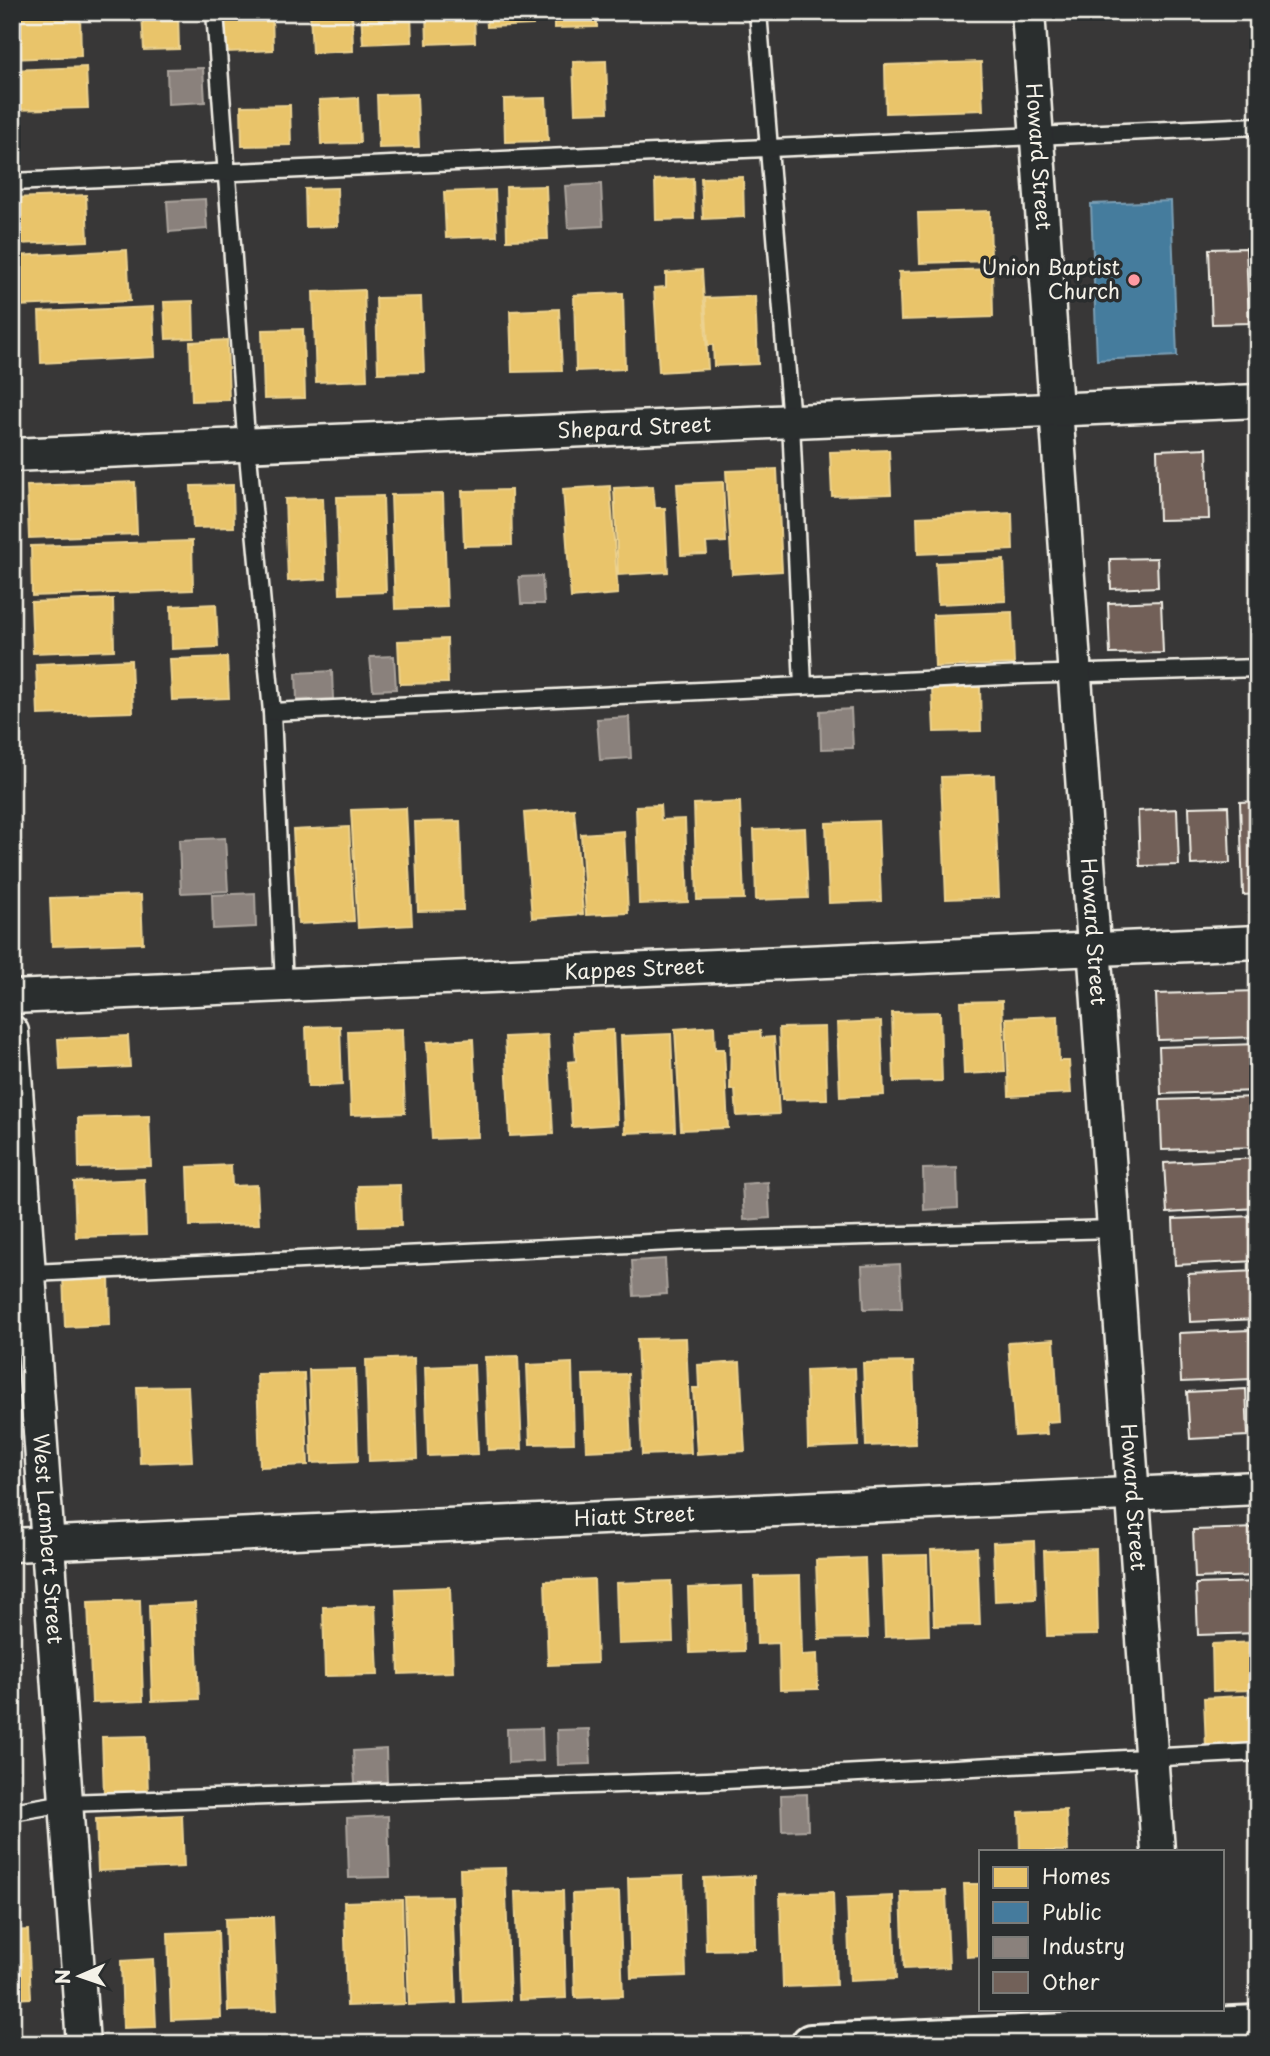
<svg xmlns="http://www.w3.org/2000/svg" width="1270" height="2056" font-family="'Playpen Sans',sans-serif">
	<rect width="100%" height="100%" fill="#383737"/>
	<filter id="ink" filterUnits="userSpaceOnUse"><feTurbulence type="fractalNoise" baseFrequency=".0143" numOctaves="2"/><feDisplacementMap in="SourceGraphic" scale="14" xChannelSelector="R" yChannelSelector="G"/><feConvolveMatrix kernelMatrix="1 2 1 2 8 2 1 2 1" color-interpolation-filters="sRGB"/></filter>
	<g filter="url(#ink)">
		<g fill="#e9c46a" stroke="#ecd290" stroke-width="2">
			<path d="M12 12H80L81 56 12 59Z"/>
			<path d="M142 12H178L179 49 144 50Z"/>
			<path d="M225 12H272L273 50 226 52Z"/>
			<path d="M310 12H352L353 51 312 53Z"/>
			<path d="M361 12H411L412 42 363 44Z"/>
			<path d="M426 12H474L475 42 427 44Z"/>
			<path d="M486 12H533V25L487 27Z"/>
			<path d="M554 12H597V27L554 28Z"/>
			<path d="M765 12H796L797 17 765 19Z"/>
			<path d="M606 61 608 112 575 113 573 62Z"/>
			<path d="M981 62 983 110 886 113 885 65Z"/>
			<path d="M86 67 88 108 12 110V70Z"/>
			<path d="M417 94 419 147 379 148 377 95Z"/>
			<path d="M358 98 360 143 321 144 319 100Z"/>
			<path d="M546 98 548 141 505 142 504 99Z"/>
			<path d="M290 105 291 145 242 146 241 106Z"/>
			<path d="M743 177 744 217 703 219 701 178Z"/>
			<path d="M693 178 694 219 656 220 655 180Z"/>
			<path d="M546 186 548 239 507 240 506 187Z"/>
			<path d="M337 188 338 226 306 227 305 189Z"/>
			<path d="M495 190 497 236 446 238 444 192Z"/>
			<path d="M86 195 88 241 17 244 15 198Z"/>
			<path d="M990 211 991 261 920 263 918 213Z"/>
			<path d="M127 250 130 301 16 306 14 256Z"/>
			<path d="M992 269 993 317 901 320 899 272Z"/>
			<path d="M702 270 708 369 659 372 654 288 666 287V273Z"/>
			<path d="M364 290 367 380 316 382 313 292Z"/>
			<path d="M623 293 625 369 576 371 574 295Z"/>
			<path d="M755 296 758 364 714 366 713 345H708L705 298Z"/>
			<path d="M421 297 424 372 378 373 376 298Z"/>
			<path d="M193 301 194 338 166 339 164 302Z"/>
			<path d="M153 307 155 357 41 363 39 312Z"/>
			<path d="M559 309 562 371 512 372 510 311Z"/>
			<path d="M303 329 305 398 264 399 262 330Z"/>
			<path d="M227 340 229 400 192 401 190 342Z"/>
			<path d="M889 450 891 494 832 496 830 452Z"/>
			<path d="M777 469 782 571 732 574 726 471Z"/>
			<path d="M135 482 137 534 29 538 27 486Z"/>
			<path d="M723 482 726 542 706 543 707 554 681 555 677 484Z"/>
			<path d="M233 485 234 527 193 528 191 486Z"/>
			<path d="M610 486 618 594 571 598 563 489Z"/>
			<path d="M653 486 655 508H665L668 572 618 575 614 488Z"/>
			<path d="M511 490 512 545 464 546 462 491Z"/>
			<path d="M443 494 447 607 395 609 391 495Z"/>
			<path d="M383 496 386 592 340 594 337 497Z"/>
			<path d="M323 498 326 579 288 581 285 499Z"/>
			<path d="M1012 513 1013 550 918 554 917 517Z"/>
			<path d="M192 541 193 590 32 596 31 546Z"/>
			<path d="M1004 560 1006 601 938 604 936 563Z"/>
			<path d="M113 599 114 650 33 653 31 602Z"/>
			<path d="M216 604 218 647 172 649 171 606Z"/>
			<path d="M1012 612 1014 664 935 667 933 615Z"/>
			<path d="M447 639 448 683 400 684 398 641Z"/>
			<path d="M227 657 229 698 172 700 170 659Z"/>
			<path d="M131 660 133 712 38 715 36 664Z"/>
			<path d="M980 686 981 731 934 732 932 688Z"/>
			<path d="M994 775 999 897 946 899 941 777Z"/>
			<path d="M740 802 744 899 697 900 694 804Z"/>
			<path d="M660 805 661 820 685 819 688 902 639 904 636 806Z"/>
			<path d="M406 808 412 925 358 928 351 810Z"/>
			<path d="M574 809 583 914 532 918 524 813Z"/>
			<path d="M460 821 463 910 418 911 415 822Z"/>
			<path d="M878 821 881 901 829 903 826 823Z"/>
			<path d="M349 827 354 921 298 924 293 830Z"/>
			<path d="M805 828 808 898 756 900 754 830Z"/>
			<path d="M624 831 628 913 586 915 581 834Z"/>
			<path d="M141 895 143 943 52 946 50 898Z"/>
			<path d="M1002 1001 1005 1072 964 1074 961 1002Z"/>
			<path d="M940 1012 942 1081 894 1082 892 1013Z"/>
			<path d="M1058 1016 1059 1061H1069L1071 1093 1009 1096 1006 1018Z"/>
			<path d="M881 1021 884 1095 840 1097 837 1023Z"/>
			<path d="M340 1026 342 1085 308 1087 306 1027Z"/>
			<path d="M714 1026 715 1049H724L728 1128 681 1130 675 1029Z"/>
			<path d="M825 1027 827 1099 782 1100 779 1028Z"/>
			<path d="M402 1029 405 1113 351 1115 348 1031Z"/>
			<path d="M613 1030 617 1124 572 1127 568 1062 576 1061 574 1032Z"/>
			<path d="M760 1031 761 1038 774 1037 779 1114 737 1116 735 1090H730L731 1033Z"/>
			<path d="M671 1034 675 1131 625 1133 621 1036Z"/>
			<path d="M548 1035 553 1134 510 1136 505 1037Z"/>
			<path d="M128 1036 130 1067 60 1070 58 1039Z"/>
			<path d="M473 1039 478 1137 432 1139 427 1042Z"/>
			<path d="M149 1116 151 1166 79 1168 78 1118Z"/>
			<path d="M231 1165 232 1186 257 1185 259 1224 190 1226 188 1167Z"/>
			<path d="M144 1179 146 1235 76 1237 74 1182Z"/>
			<path d="M400 1185 401 1226 360 1227 358 1186Z"/>
			<path d="M109 1274 110 1325 65 1327 63 1276Z"/>
			<path d="M686 1338 691 1453 642 1455 637 1339Z"/>
			<path d="M1054 1339 1059 1421 1046 1422 1047 1434 1015 1436 1008 1342Z"/>
			<path d="M518 1356 522 1449 488 1450 485 1357Z"/>
			<path d="M414 1358 417 1459 369 1461 366 1360Z"/>
			<path d="M740 1362 745 1451 697 1454 693 1388H699L698 1365Z"/>
			<path d="M913 1362 916 1444 866 1446 863 1363Z"/>
			<path d="M572 1363 574 1443 530 1444 527 1365Z"/>
			<path d="M474 1365 478 1454 428 1456 425 1367Z"/>
			<path d="M855 1368 858 1446 808 1448 806 1370Z"/>
			<path d="M355 1369 358 1461 312 1463 309 1370Z"/>
			<path d="M304 1373 308 1465 260 1467 257 1374Z"/>
			<path d="M628 1374 631 1449 586 1451 583 1375Z"/>
			<path d="M188 1386 192 1461 140 1463 137 1387Z"/>
			<path d="M1034 1541 1036 1599 995 1601 993 1543Z"/>
			<path d="M977 1548 980 1625 934 1626 931 1550Z"/>
			<path d="M1096 1549 1098 1635 1047 1636 1044 1551Z"/>
			<path d="M927 1555 929 1635 885 1637 882 1556Z"/>
			<path d="M865 1558 868 1638 819 1639 816 1560Z"/>
			<path d="M800 1576 802 1655 817 1654 818 1689 780 1690 779 1643 757 1644 755 1577Z"/>
			<path d="M594 1579 597 1663 548 1665 545 1581Z"/>
			<path d="M671 1581 673 1642 618 1644 616 1583Z"/>
			<path d="M742 1586 744 1651 690 1653 688 1588Z"/>
			<path d="M450 1587 453 1672 399 1674 396 1589Z"/>
			<path d="M140 1600 143 1701 92 1703 88 1602Z"/>
			<path d="M195 1603 199 1699 152 1701 149 1605Z"/>
			<path d="M375 1605 378 1675 325 1676 323 1607Z"/>
			<path d="M12 1609 15 1685H12Z"/>
			<path d="M1258 1642V1690L1213 1691 1212 1644Z"/>
			<path d="M1258 1695V1746L1206 1748 1204 1698Z"/>
			<path d="M146 1736 148 1793 104 1794 102 1737Z"/>
			<path d="M1066 1810 1068 1851H1020L1019 1812Z"/>
			<path d="M182 1815 184 1867 98 1871 96 1819Z"/>
			<path d="M505 1868 510 2000 464 2002 460 1869Z"/>
			<path d="M683 1876 686 1976 631 1978 628 1878Z"/>
			<path d="M754 1876 755 1949 706 1950 704 1878Z"/>
			<path d="M964 1884H981V1956L967 1957Z"/>
			<path d="M563 1891 566 1998 519 2000 515 1892Z"/>
			<path d="M946 1891 949 1967 904 1969 901 1892Z"/>
			<path d="M619 1892 623 1996 575 1998 572 1894Z"/>
			<path d="M833 1892 836 1985 783 1987 780 1894Z"/>
			<path d="M452 1896 456 2003 409 2005 405 1897Z"/>
			<path d="M893 1896 896 1979 850 1981 847 1898Z"/>
			<path d="M402 1900 405 2004 347 2006 344 1902Z"/>
			<path d="M273 1917 277 2010 228 2011 225 1919Z"/>
			<path d="M28 1930 31 1998 12 1999V1931Z"/>
			<path d="M218 1931 221 2018 171 2020 168 1933Z"/>
			<path d="M153 1959 156 2027 123 2028 121 1961Z"/>
		</g>
		<path fill="#457b9d" stroke="#7a9eb4" stroke-width="2" d="M1171 201 1177 356 1097 360 1091 204Z"/>
		<g fill="#8a817c" stroke="#aaa39c" stroke-width="2">
			<path d="M203 68 205 102 168 104 167 69Z"/>
			<path d="M601 184 603 226 568 228 565 186Z"/>
			<path d="M205 199 207 229 169 232 167 201Z"/>
			<path d="M542 576 544 604H521L519 577Z"/>
			<path d="M394 656 396 689 373 690 370 657Z"/>
			<path d="M332 671 333 699 297 700 296 673Z"/>
			<path d="M851 709 853 748 821 749 820 711Z"/>
			<path d="M629 717 631 758 600 760 597 719Z"/>
			<path d="M225 838 228 891 181 893 179 840Z"/>
			<path d="M255 893 256 927 213 929 212 895Z"/>
			<path d="M957 1168 958 1208 924 1210 923 1169Z"/>
			<path d="M768 1182 770 1218 744 1220 742 1184Z"/>
			<path d="M665 1259 667 1294 634 1296 632 1261Z"/>
			<path d="M900 1264 902 1308 864 1309 862 1266Z"/>
			<path d="M542 1728 543 1761 508 1763 507 1729Z"/>
			<path d="M589 1729 591 1764 558 1765 557 1730Z"/>
			<path d="M386 1749 387 1782 355 1783 353 1751Z"/>
			<path d="M807 1794 808 1830 782 1831 781 1795Z"/>
			<path d="M388 1816 390 1877 349 1878 347 1818Z"/>
		</g>
		<g fill="#726159" stroke="#f4f1e8" stroke-width="2">
			<path d="M1246 248 1249 323 1212 324 1209 249Z"/>
			<path d="M1207 448 1209 519 1159 520 1157 450Z"/>
			<path d="M1157 558 1158 587 1111 589 1110 559Z"/>
			<path d="M1161 601 1163 653 1110 654 1108 603Z"/>
			<path d="M1258 801V894L1243 895 1240 802Z"/>
			<path d="M1228 806 1230 863 1191 865 1189 807Z"/>
			<path d="M1177 809 1179 865 1140 866 1138 811Z"/>
			<path d="M1257 991 1258 1037 1158 1040 1156 994Z"/>
			<path d="M1258 1044V1091L1161 1094 1159 1047Z"/>
			<path d="M1257 1097 1258 1147 1162 1150 1160 1100Z"/>
			<path d="M1258 1158V1208L1167 1213 1164 1163Z"/>
			<path d="M1255 1216 1257 1261 1175 1265 1173 1219Z"/>
			<path d="M1257 1271 1258 1319 1190 1322 1188 1274Z"/>
			<path d="M1250 1330 1253 1379 1181 1382 1179 1333Z"/>
			<path d="M1246 1389 1248 1436 1190 1439 1187 1392Z"/>
			<path d="M1258 1528V1576L1195 1578 1193 1530Z"/>
			<path d="M1258 1582V1633L1198 1635 1196 1584Z"/>
			<path d="M1252 1831H1258V1985H1257Z"/>
		</g>
		<g fill="none" stroke-linecap="round" stroke-linejoin="round">
			<defs>
				<g id="service">
					<path d="M215 12 245 423 272 712 284 986"/>
					<path d="M758 12 791 422 803 686"/>
					<path d="M12 182 1258 126"/>
					<path d="M272 712 1024 675 1258 668"/>
					<path d="M12 1274 691 1241 1114 1229"/>
					<path d="M12 1812 66 1803 707 1781 1258 1752"/>
				</g>
				<g id="minor">
					<path id="s1" d="M1028 12 1158 1851"/>
					<path id="s2" d="M12 455 1258 401"/>
					<path id="s3" d="M12 997 1258 942"/>
					<path id="s4" d="M12 1032 83 2044"/>
					<path id="s5" d="M12 1545 1258 1488"/>
				</g>
				<path id="secondary" d="M811 2044 1258 2025"/>
			</defs>
			<use href="#service" stroke="#f4f1e8" stroke-width="21"/>
			<use href="#minor" stroke="#f4f1e8" stroke-width="37"/>
			<use href="#secondary" stroke="#f4f1e8" stroke-width="44"/>
			<use href="#service" stroke="#2a2d2e" stroke-width="16"/>
			<use href="#minor" stroke="#2a2d2e" stroke-width="32"/>
			<use href="#secondary" stroke="#2a2d2e" stroke-width="38"/>
		</g>
	</g>
	<circle fill="#ff9aa2" stroke="#2a2d2e" stroke-width="2.5" cx="1134" cy="280" r="7"/>
	<g text-anchor="middle" stroke-width="7" stroke-linejoin="round" paint-order="stroke">
		<g font-size="21" fill="#f4f1e8" stroke="#2a2d2e">
			<text dy="7" stroke="none"><textPath href="#s1" startOffset="145">Howard Street</textPath></text>
			<text dy="7" stroke="none"><textPath href="#s2" startOffset="623">Shepard Street</textPath></text>
			<text dy="7" stroke="none"><textPath href="#s1" startOffset="922">Howard Street</textPath></text>
			<text dy="7" stroke="none"><textPath href="#s3" startOffset="623">Kappes Street</textPath></text>
			<text dy="7" stroke="none"><textPath href="#s1" startOffset="1489">Howard Street</textPath></text>
			<text dy="7" stroke="none"><textPath href="#s5" startOffset="623">Hiatt Street</textPath></text>
			<text dy="7" stroke="none"><textPath href="#s4" startOffset="508">West Lambert Street</textPath></text>
		</g>
		<g font-size="21" fill="#f4f1e8" stroke="#2a2d2e" text-anchor="end">
			<text x="1120" y="275">Union Baptist<tspan x="1120" dy="24">Church</tspan></text>
		</g>
	</g>
	<rect width="1270" height="2056" fill="none" stroke="#2a2d2e" stroke-width="42"/>
	<rect x="21" y="21" width="1228" height="2014" fill="none" stroke="#f4f1e8" stroke-width="2.5" filter="url(#ink)"/>
	<rect x="979" y="1850" width="245" height="161" fill="#2a2d2e" stroke="#7b7b78" stroke-width="2"/>
	<rect x="993" y="1867" width="35" height="21" fill="#e9c46a" stroke="#7b7b78" stroke-width="2"/>
	<text x="1042" y="1884" font-size="21" fill="#f4f1e8">Homes</text>
	<rect x="993" y="1902" width="35" height="21" fill="#457b9d" stroke="#7b7b78" stroke-width="2"/>
	<text x="1042" y="1920" font-size="21" fill="#f4f1e8">Public</text>
	<rect x="993" y="1937" width="35" height="21" fill="#8a817c" stroke="#7b7b78" stroke-width="2"/>
	<text x="1042" y="1954" font-size="21" fill="#f4f1e8">Industry</text>
	<rect x="993" y="1972" width="35" height="21" fill="#726159" stroke="#7b7b78" stroke-width="2"/>
	<text x="1042" y="1990" font-size="21" fill="#f4f1e8">Other</text>
	<g transform="translate(80 1976) rotate(268)" stroke="#2a2d2e" stroke-width="5" paint-order="stroke">
	<path d="M0-5L12 26L0 18L-12 26Z" fill="#f4f1e8"/>
	<text y="-10" font-size="19" font-weight="bold" text-anchor="middle" fill="#f4f1e8">N</text>
	</g>
</svg>
